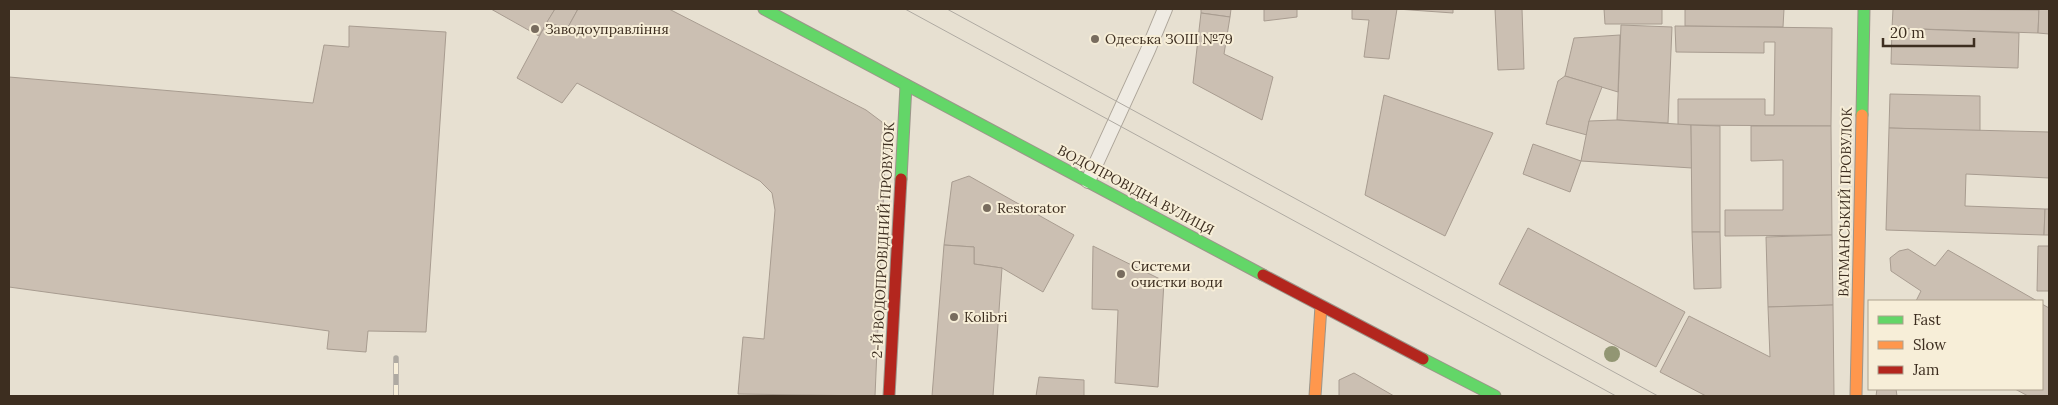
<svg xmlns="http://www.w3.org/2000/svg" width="2058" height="405" font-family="Lora,serif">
	<rect width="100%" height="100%" fill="#e7e0d1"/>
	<g fill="#cbbfb2" stroke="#a89c90">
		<path d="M491 9H555L539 36Z"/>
		<path d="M555 9H578L567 29 547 22Z"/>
		<path d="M578 9H669L866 110 882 122 885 135V162L875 396 738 394 743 337 764 339 775 210 772 193 760 181 577 83 562 103 517 78 547 22 567 29Z"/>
		<path d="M1201 9H1231L1230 17 1201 13Z"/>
		<path d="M1264 9H1297V17L1264 21Z"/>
		<path d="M1352 9H1397L1389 59 1364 57 1369 20 1352 19Z"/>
		<path d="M1397 9H1453V13Z"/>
		<path d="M1495 9H1522L1524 69 1498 70Z"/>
		<path d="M1604 9H1662V24H1605Z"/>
		<path d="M1685 9H1784L1783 27 1685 26Z"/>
		<path d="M1893 9 2039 10 2038 33 1892 28Z"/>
		<path d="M2039 9H2049V34L2038 33Z"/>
		<path d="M1201 13 1230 17 1224 54 1273 77 1262 120 1193 83Z"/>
		<path d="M1621 25 1672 27 1668 123 1617 120Z"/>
		<path d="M349 26 446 32 426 332 368 331 366 352 327 349 329 331 9 287V77L313 103 324 45 349 47Z"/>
		<path d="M1675 26 1832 28 1831 126 1678 125V99H1765V115H1774L1775 42H1764V53L1676 52Z"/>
		<path d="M1892 28 2019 33 2018 68 1891 64Z"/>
		<path d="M1620 35 1618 92 1565 76 1574 38Z"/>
		<path d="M1565 76 1602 87 1589 121 1587 135 1546 124 1558 81Z"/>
		<path d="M1890 94 1980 96V131L1889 128Z"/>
		<path d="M1384 95 1493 133 1445 236 1365 195Z"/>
		<path d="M1617 120 1691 125 1692 168 1581 161 1589 121Z"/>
		<path d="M1691 125 1720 126V232H1692Z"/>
		<path d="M1751 126H1831L1832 235 1725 236V210H1783V160L1751 161Z"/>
		<path d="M1889 128 2049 132V178L1966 174 1965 206 2045 209 2044 235 1886 230Z"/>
		<path d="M1533 144 1581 161 1570 192 1523 174Z"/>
		<path d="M969 176 1074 235 1043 292 1002 268 974 264V247L944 245 952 182Z"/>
		<path d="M2045 209H2049V235H2044Z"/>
		<path d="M1528 228 1685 312 1656 367 1499 284Z"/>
		<path d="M1692 232H1720L1721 288 1694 289Z"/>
		<path d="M1832 235 1833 305 1768 307 1766 237Z"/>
		<path d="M944 245 974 247V264L1002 268 993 396H932Z"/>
		<path d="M1093 246 1164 281 1158 387 1115 383 1118 310 1092 309Z"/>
		<path d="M2038 246H2049V291H2037Z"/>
		<path d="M1908 249 1935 266 1948 250 2037 301H1916L1921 291 1891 271 1890 258 1899 251Z"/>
		<path d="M2042 304 2049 308V396H2028L2015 389H2042Z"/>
		<path d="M1833 305 1834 396H1706L1660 372 1689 316 1770 357 1768 307Z"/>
		<path d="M1354 373 1394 396H1339V380Z"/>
		<path d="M1039 377 1084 380V396H1036Z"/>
		<path d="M1877 389H1896L1897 396H1876Z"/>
	</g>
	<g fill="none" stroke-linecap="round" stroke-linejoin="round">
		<defs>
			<path id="lane" d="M1088 181 1148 50 1165 9"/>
			<g id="fast">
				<path d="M764 9 1263 275"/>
				<path d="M1862 115 1864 9"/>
				<path d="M901 179 906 85"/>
				<path d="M1423 359 1495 396"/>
			</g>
			<g id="slow">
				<path d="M1315 396 1321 306"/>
				<path d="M1856 396 1862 115"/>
			</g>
			<g id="jam">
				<path d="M1263 275 1423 359"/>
				<path d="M889 396 901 179"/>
			</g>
		</defs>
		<use href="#lane" stroke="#ada599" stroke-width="16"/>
		<use href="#fast" stroke="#9c958a" stroke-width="13"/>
		<use href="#slow" stroke="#9c958a" stroke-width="13"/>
		<use href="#jam" stroke="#9c958a" stroke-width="13"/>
		<use href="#lane" stroke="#efebe3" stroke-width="14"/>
		<use href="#fast" stroke="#63d668" stroke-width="11"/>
		<use href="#slow" stroke="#ff974d" stroke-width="11"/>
		<use href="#jam" stroke="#b3261e" stroke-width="11"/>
		<g stroke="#afaaa2" stroke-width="1">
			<path d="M905 9 1616 396"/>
			<path d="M947 9 1658 396"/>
		</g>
		<defs>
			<path id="rail" d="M396 396V358"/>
		</defs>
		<use href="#rail" stroke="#afaaa2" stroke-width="5.5"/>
		<use href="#rail" stroke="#f7eed8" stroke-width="4" stroke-dasharray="11" stroke-linecap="butt"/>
	</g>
	<circle fill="#929673" cx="1612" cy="354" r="8"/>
	<g fill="#786c5e" stroke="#f7eed8" stroke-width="2">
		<circle cx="535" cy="29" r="5"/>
		<circle cx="1095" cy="39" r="5"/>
		<circle cx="987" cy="208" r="5"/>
		<circle cx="1121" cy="274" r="5"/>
		<circle cx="954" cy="317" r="5"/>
	</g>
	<g text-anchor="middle" stroke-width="4" stroke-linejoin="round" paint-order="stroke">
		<g font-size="14" fill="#3d2e20" stroke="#f7eed8" text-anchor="start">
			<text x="545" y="34">Заводоуправління</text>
			<text x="1105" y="44">Одеська ЗОШ №79</text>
			<text x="997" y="213">Restorator</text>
			<text x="1131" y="271">Системи<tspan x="1131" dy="16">очистки води</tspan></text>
			<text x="964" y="322">Kolibri</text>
		</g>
		<g font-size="14" fill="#3d2e20" stroke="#f7eed8">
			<text transform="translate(1136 190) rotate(28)" y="5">ВОДОПРОВІДНА ВУЛИЦЯ</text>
			<text transform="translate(1845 202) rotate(-89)" y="5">ВАТМАНСЬКИЙ ПРОВУЛОК</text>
			<text transform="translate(883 240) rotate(-87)" y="5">2-Й ВОДОПРОВІДНИЙ ПРОВУЛОК</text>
		</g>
	</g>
	<rect width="2058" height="405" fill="none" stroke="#3d2e20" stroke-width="20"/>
	<rect x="1868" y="300" width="175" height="90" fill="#f7eed8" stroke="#ada18e"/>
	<rect x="1878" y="316" width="25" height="8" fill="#63d668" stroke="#ada18e"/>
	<text x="1913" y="325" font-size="15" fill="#3d2e20">Fast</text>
	<rect x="1878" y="341" width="25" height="8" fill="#ff974d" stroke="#ada18e"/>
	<text x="1913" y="350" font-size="15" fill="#3d2e20">Slow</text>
	<rect x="1878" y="366" width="25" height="8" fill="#b3261e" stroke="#ada18e"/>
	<text x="1913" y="375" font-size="15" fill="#3d2e20">Jam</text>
	<path d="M1883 38v8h91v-8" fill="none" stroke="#3d2e20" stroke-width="2.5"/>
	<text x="1890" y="38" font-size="15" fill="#3d2e20" stroke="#f7eed8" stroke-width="4" paint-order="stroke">20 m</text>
</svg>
